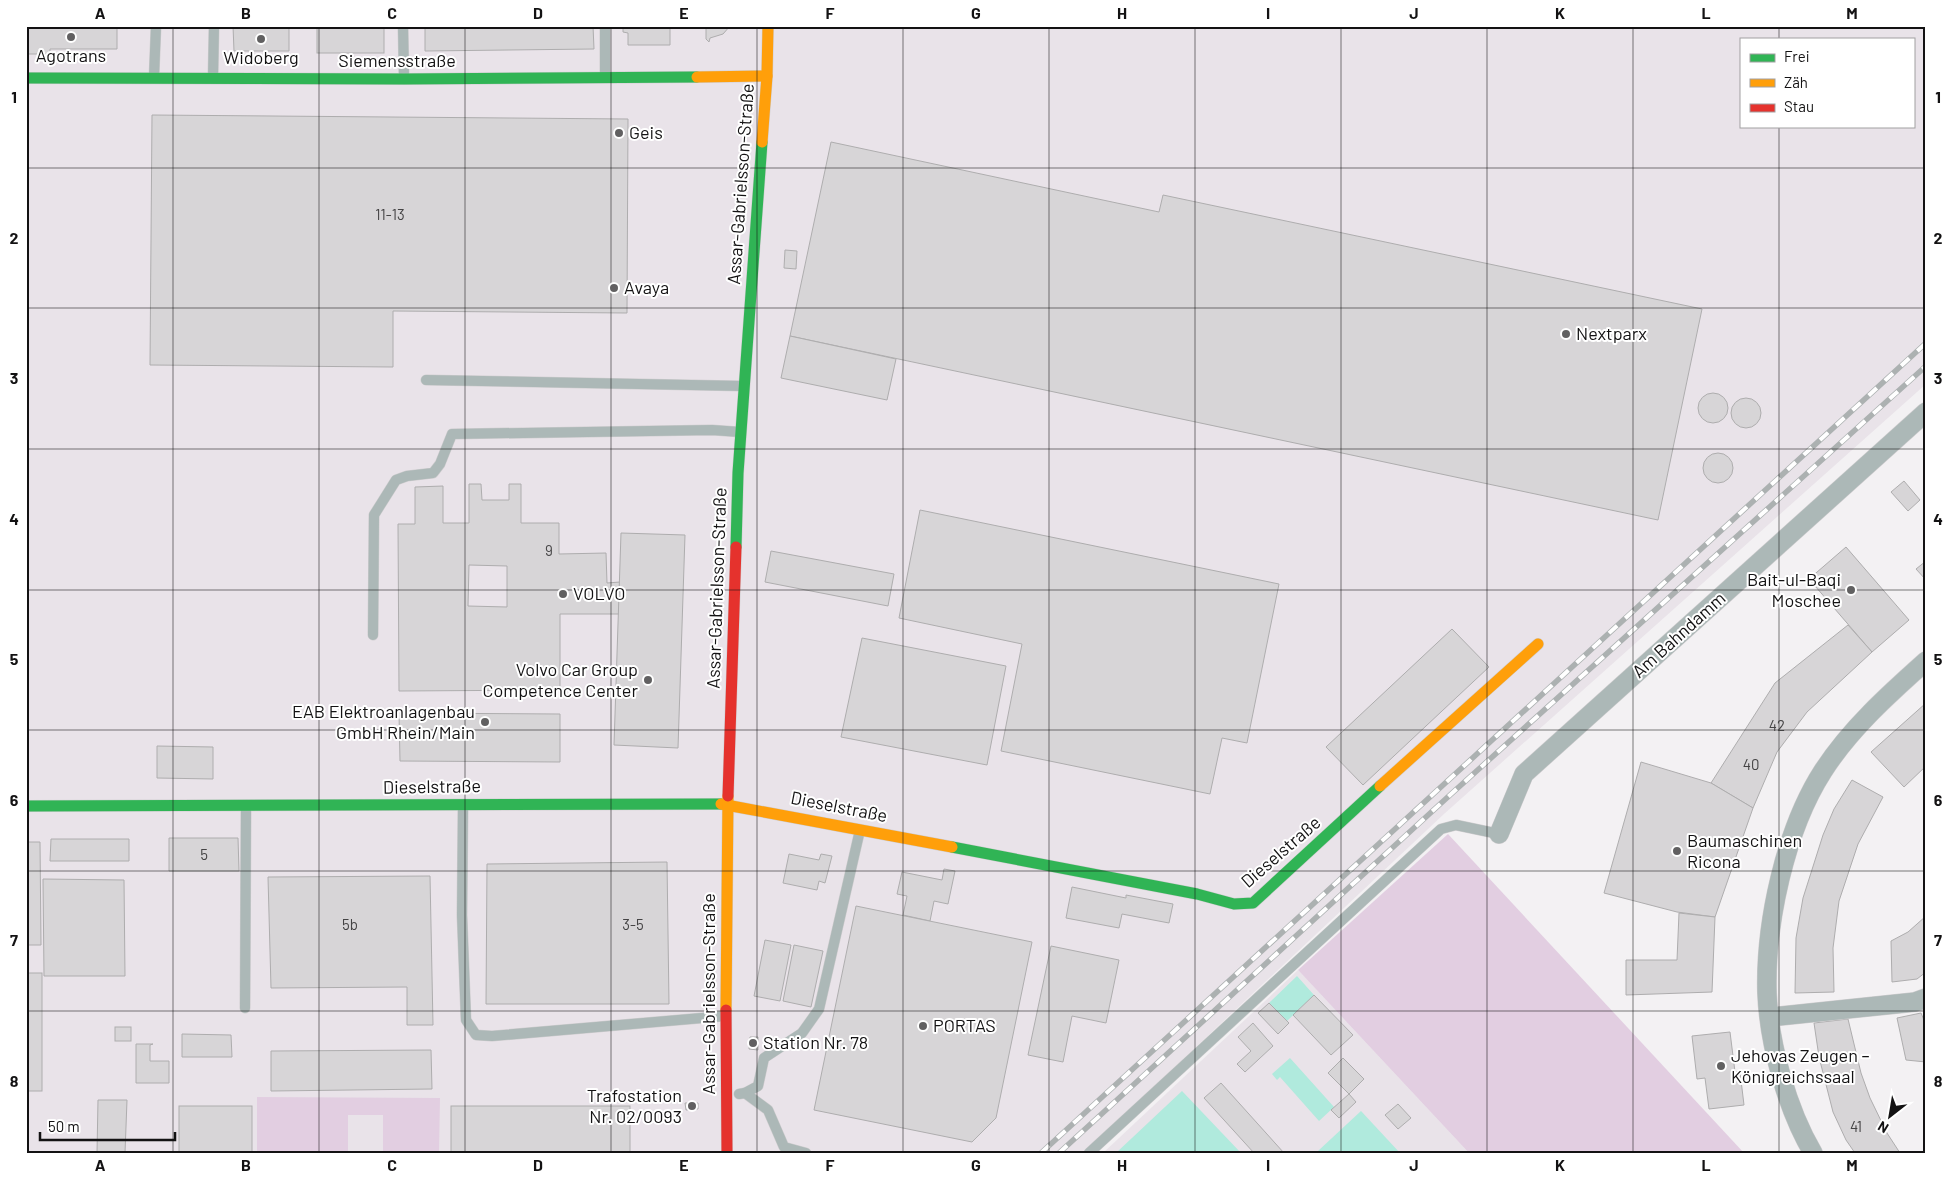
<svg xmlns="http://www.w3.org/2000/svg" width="1952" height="1179" font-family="Barlow,sans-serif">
	<rect width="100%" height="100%" fill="#f3f1f3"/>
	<g fill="#e9e3e9" fill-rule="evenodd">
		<path d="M26 26H1926V384L1444 814 1083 1153H26ZM1741 39H1913V126H1741Z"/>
		<path d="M1298 970 1469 1153H1103Z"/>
	</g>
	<g fill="#e2cee1">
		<path d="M1448 834 1744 1153H1469L1298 970Z"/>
		<path d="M257 1097 440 1098 439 1153H383V1115H348V1151H257Z"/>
	</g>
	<g fill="#b0eadd">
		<path d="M1297 976 1314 995 1287 1021 1269 1003Z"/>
		<path d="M1290 1058 1334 1107 1319 1121 1280 1077 1277 1080 1272 1074Z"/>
		<path d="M1182 1091 1241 1153H1116Z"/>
		<path d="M1361 1111 1400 1153H1320L1318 1151Z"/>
	</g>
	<g fill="#d7d5d7" stroke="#aeadae" fill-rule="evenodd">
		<path d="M26 26H117V49H50V54H26Z"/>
		<path d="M233 26H289V51H234Z"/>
		<rect x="317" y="26" width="67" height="27"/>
		<path d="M425 26H593L594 49 425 51Z"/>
		<path d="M623 26H670V45H628V33L623 32Z"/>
		<path d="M706 26H730L723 34 710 38 709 42 706 39Z"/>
		<path d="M152 115 628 119 627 313 393 311V367L150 365Z"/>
		<path d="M831 142 1159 212 1163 195 1702 309 1658 520 790 336Z"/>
		<path d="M785 250 797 251 796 269 784 268Z"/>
		<path d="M790 336 896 359 887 400 781 378Z"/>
		<circle cx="1713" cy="408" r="15"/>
		<circle cx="1746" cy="413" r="15"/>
		<circle cx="1718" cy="468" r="15"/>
		<path d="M1904 481 1920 500 1908 511 1891 492Z"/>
		<path d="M469 484H481L482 500H509V484H521V523H559V554L606 553 607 583 620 582 619 614H560V690L399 691 398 524H415V487L443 486V523H469ZM469 565 507 566V607L468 606Z"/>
		<path d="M920 510 1279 584 1247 743 1222 738 1210 794 1001 751 1022 644 899 618Z"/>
		<path d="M621 533 685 535 678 748 614 745Z"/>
		<path d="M1846 547 1909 620 1872 652 1809 579Z"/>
		<path d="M771 551 894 574 888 606 765 582Z"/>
		<path d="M1926 561V580L1916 569Z"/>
		<path d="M1848 625 1872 652 1807 712 1777 752 1753 808 1711 783 1775 683Z"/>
		<path d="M1452 629 1489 667 1363 785 1326 747Z"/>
		<path d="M862 638 1006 666 987 765 841 737Z"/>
		<path d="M1926 703V766L1904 787 1871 752Z"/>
		<path d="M399 713 560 714V762L400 761Z"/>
		<path d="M157 746 213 747V779L157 778Z"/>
		<path d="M1641 762 1711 783 1753 808 1715 917 1677 912 1604 893Z"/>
		<path d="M1852 780 1883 797 1858 844 1839 901 1833 948 1834 992 1795 993 1796 938 1803 898 1823 835 1834 809Z"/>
		<path d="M169 838H238L239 871H169Z"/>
		<path d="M51 839H129V861H50Z"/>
		<path d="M26 842H40L41 945H26Z"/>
		<path d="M789 854 819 860 821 854 832 856 825 883 819 881 817 890 783 883Z"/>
		<path d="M667 862 669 1004H486L487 864Z"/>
		<path d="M944 869 955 871 948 904 934 901 930 921 903 915 907 896 897 894 902 872 942 880Z"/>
		<path d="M430 876 433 1025H407V987L271 988 268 877Z"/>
		<path d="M43 879 124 880 125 976H44Z"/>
		<path d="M1072 887 1126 898V895L1173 904 1169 923 1122 914 1119 928 1066 918Z"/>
		<path d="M856 906 1032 942 996 1118 972 1142 814 1110Z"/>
		<path d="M1679 913 1715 917 1712 992 1626 995V960H1677Z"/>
		<path d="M1926 916V972L1917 979 1892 982 1891 941 1908 932Z"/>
		<path d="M765 940 791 945 780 1001 754 996Z"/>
		<path d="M794 945 823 951 811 1007 783 1001Z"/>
		<path d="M1051 946 1119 960 1106 1023 1072 1016 1063 1062 1028 1055Z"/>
		<rect x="26" y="973" width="16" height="118"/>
		<path d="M1314 995 1353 1035 1331 1055 1293 1015Z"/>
		<path d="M1269 1003 1289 1023 1278 1034 1258 1013Z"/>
		<path d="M1921 1013 1926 1025V1062L1906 1060 1897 1018Z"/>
		<path d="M1848 1019 1861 1073 1870 1098 1887 1133 1900 1153H1855L1846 1140 1833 1112 1819 1057 1814 1023Z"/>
		<path d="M1253 1023 1273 1046 1245 1072 1237 1064 1251 1051 1238 1037Z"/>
		<rect x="115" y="1027" width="16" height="14"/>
		<path d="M1730 1032 1735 1072H1740L1744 1105 1709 1109 1705 1078 1697 1079 1692 1036Z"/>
		<path d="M182 1034 231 1035 232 1057H182Z"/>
		<path d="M750 1037H758V1050L749 1049Z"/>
		<path d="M136 1044H153L150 1045V1061H169V1083H136Z"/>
		<path d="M431 1050 432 1089 271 1091V1051Z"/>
		<path d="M1343 1058 1364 1079 1349 1094 1328 1073Z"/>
		<path d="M1221 1083 1284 1153H1254L1204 1098Z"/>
		<path d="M1349 1094 1356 1102 1339 1118 1331 1110Z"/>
		<path d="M98 1100H127L125 1153H97Z"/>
		<path d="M685 1103H698V1109L686 1110Z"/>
		<path d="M1398 1104 1411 1118 1398 1129 1385 1115Z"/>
		<rect x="179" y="1106" width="73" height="47"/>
		<rect x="451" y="1106" width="179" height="47"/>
	</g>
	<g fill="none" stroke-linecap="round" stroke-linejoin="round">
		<defs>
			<g id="lane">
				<path d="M403 26 404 78"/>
				<path d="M605 26V76"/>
				<path d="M154 77 156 26"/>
				<path d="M213 77 214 26"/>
				<path d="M426 380 743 386"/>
				<path d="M373 635 374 515 396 480 407 476 433 473 440 464 452 434 712 430 740 432"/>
				<path d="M463 805 462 915 466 1020 476 1035 492 1036 725 1016"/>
				<path d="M245 1008 246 806"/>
				<path d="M745 1093 758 1086 764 1058 802 1033 819 1009 860 830"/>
				<path d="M739 1094 745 1093 768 1110 784 1147 806 1153"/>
				<path d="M1089 1153 1441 829 1456 825 1499 834"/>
			</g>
			<g id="street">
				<path d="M1499 834 1524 774 1926 412"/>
				<path d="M1771 1017 1915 1002 1926 998"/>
				<path d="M1813 1153C1787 1109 1769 1044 1767 993 1765 924 1785 830 1823 771 1850 729 1889 694 1926 661"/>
			</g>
			<g id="fast">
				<path d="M26 78 404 79 697 77"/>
				<path d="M736 547 738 473 762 142"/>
				<path d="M26 806 721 804"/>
				<path d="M952 847 1197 894 1234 904 1253 903 1380 786"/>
			</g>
			<g id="slow">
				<path d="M697 77 767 76"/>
				<path d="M762 142 767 76 768 26"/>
				<path d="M1380 786 1538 644"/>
				<path d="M721 804 952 847"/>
				<path d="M726 1010 728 796"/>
			</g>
			<g id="jam">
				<path d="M728 796 736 547"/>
				<path d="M726 1010 727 1153"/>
			</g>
		</defs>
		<use href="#lane" stroke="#cfcdcf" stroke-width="11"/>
		<use href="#street" stroke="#cfcdcf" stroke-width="20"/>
		<use href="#fast" stroke="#cfcdcf" stroke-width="12"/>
		<use href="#slow" stroke="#cfcdcf" stroke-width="12"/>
		<use href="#jam" stroke="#cfcdcf" stroke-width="12"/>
		<use href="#lane" stroke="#acb8b7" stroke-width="10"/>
		<use href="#street" stroke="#acb8b7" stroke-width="19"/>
		<use href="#fast" stroke="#30b455" stroke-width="11"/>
		<use href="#slow" stroke="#ff9f0a" stroke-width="11"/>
		<use href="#jam" stroke="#e5322d" stroke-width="11"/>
		<defs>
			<g id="rail">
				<path d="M1041 1153 1926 343"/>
				<path d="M1059 1153 1450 795 1926 366"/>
			</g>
		</defs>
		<use href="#rail" stroke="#acb1b1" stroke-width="5.5"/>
		<use href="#rail" stroke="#fff" stroke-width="4" stroke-dasharray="11" stroke-linecap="butt"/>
	</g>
	<path fill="none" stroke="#131213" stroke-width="1" stroke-opacity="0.55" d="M173 26V1153M319 26V1153M465 26V1153M611 26V1153M757 26V1153M903 26V1153M1049 26V1153M1195 26V1153M1341 26V1153M1487 26V1153M1633 26V1153M1779 26V39M1779 126V1153M26 168H1926M26 308H1926M26 449H1926M26 590H1926M26 730H1926M26 871H1926M26 1011H1926"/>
	<g fill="#616061" stroke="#fff" stroke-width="2">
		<circle cx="71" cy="37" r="5"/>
		<circle cx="261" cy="39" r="5"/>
		<circle cx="619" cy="133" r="5"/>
		<circle cx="614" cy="288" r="5"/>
		<circle cx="1566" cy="334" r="5"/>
		<circle cx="1851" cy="590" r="5"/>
		<circle cx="563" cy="594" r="5"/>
		<circle cx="648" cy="680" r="5"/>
		<circle cx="485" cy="722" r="5"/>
		<circle cx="1677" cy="851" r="5"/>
		<circle cx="923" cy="1026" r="5"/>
		<circle cx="753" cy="1043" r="5"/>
		<circle cx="1721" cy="1066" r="5"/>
		<circle cx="692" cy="1106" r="5"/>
	</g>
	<g text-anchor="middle" stroke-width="4" stroke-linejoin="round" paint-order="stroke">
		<g font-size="15" fill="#444344">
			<text x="390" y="220">11-13</text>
			<text x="549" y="556">9</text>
			<text x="1777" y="731">42</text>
			<text x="1751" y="770">40</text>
			<text x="204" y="860">5</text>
			<text x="350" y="930">5b</text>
			<text x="633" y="930">3-5</text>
			<text x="1856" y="1132">41</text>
		</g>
		<g font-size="18" fill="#131213" stroke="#fff" text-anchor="start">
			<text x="71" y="62" text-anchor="middle">Agotrans</text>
			<text x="261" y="64" text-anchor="middle">Widoberg</text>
			<text x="629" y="139">Geis</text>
			<text x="624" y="294">Avaya</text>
			<text x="1576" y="340">Nextparx</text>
			<text x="1841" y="586" text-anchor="end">Bait-ul-Baqi<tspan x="1841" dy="21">Moschee</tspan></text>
			<text x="573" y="600">VOLVO</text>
			<text x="638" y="676" text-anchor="end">Volvo Car Group<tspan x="638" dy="21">Competence Center</tspan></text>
			<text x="475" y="718" text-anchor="end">EAB Elektroanlagenbau<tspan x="475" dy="21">GmbH Rhein/Main</tspan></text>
			<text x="1687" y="847">Baumaschinen<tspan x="1687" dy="21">Ricona</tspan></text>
			<text x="933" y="1032">PORTAS</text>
			<text x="763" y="1049">Station Nr. 78</text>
			<text x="1731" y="1062">Jehovas Zeugen –<tspan x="1731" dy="21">Königreichssaal</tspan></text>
			<text x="682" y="1102" text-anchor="end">Trafostation<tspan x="682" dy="21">Nr. 02/0093</tspan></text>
		</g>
		<g font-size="18" fill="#131213" stroke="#fff">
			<text x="397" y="67">Siemensstraße</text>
			<text transform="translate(741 184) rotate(-86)" y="6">Assar-Gabrielsson-Straße</text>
			<text transform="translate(717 588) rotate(-88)" y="6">Assar-Gabrielsson-Straße</text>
			<text transform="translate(1679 635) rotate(-42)" y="6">Am Bahndamm</text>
			<text transform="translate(432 787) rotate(-1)" y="6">Dieselstraße</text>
			<text transform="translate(839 807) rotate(11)" y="6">Dieselstraße</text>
			<text transform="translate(1281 852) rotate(-41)" y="6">Dieselstraße</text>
			<text transform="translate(709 994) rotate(-90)" y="6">Assar-Gabrielsson-Straße</text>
		</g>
	</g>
	<rect width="1952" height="1179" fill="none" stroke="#ffffff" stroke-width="55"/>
	<rect x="1740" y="38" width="175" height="90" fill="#ffffff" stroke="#a1a0a1"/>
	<rect x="1750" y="54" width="25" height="8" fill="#30b455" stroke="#a1a0a1"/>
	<text x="1784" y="62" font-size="15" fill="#131213">Frei</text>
	<rect x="1750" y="79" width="25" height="8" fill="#ff9f0a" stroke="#a1a0a1"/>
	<text x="1784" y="88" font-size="15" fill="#131213">Zäh</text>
	<rect x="1750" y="104" width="25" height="8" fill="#e5322d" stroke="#a1a0a1"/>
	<text x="1784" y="112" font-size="15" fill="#131213">Stau</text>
	<g transform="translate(1890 1116) rotate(211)" stroke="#ffffff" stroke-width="4" paint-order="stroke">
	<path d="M0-4L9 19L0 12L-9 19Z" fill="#131213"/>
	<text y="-8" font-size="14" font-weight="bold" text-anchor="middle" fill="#131213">N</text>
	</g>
	<path d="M40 1132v8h135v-8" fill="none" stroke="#131213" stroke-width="2.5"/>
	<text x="48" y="1132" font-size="15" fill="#131213" stroke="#ffffff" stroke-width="4" paint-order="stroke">50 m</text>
	<rect x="28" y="28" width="1896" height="1124" fill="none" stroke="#131213" stroke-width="2"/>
	<g font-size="16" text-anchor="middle" font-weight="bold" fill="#131213">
		<text x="100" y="19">A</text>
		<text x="246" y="19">B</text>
		<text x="392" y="19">C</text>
		<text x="538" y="19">D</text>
		<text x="684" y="19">E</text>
		<text x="830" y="19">F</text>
		<text x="976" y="19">G</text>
		<text x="1122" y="19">H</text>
		<text x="1268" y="19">I</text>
		<text x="1414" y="19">J</text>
		<text x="1560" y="19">K</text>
		<text x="1706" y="19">L</text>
		<text x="1852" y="19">M</text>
		<text x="14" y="103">1</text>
		<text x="1938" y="103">1</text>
		<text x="14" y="244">2</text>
		<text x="1938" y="244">2</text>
		<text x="14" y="384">3</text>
		<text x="1938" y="384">3</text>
		<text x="14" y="525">4</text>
		<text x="1938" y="525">4</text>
		<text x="14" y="665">5</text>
		<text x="1938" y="665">5</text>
		<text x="14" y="806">6</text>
		<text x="1938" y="806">6</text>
		<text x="14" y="946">7</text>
		<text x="1938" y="946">7</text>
		<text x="14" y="1087">8</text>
		<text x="1938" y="1087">8</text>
		<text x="100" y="1171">A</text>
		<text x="246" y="1171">B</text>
		<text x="392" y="1171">C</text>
		<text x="538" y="1171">D</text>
		<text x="684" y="1171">E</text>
		<text x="830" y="1171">F</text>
		<text x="976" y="1171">G</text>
		<text x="1122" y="1171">H</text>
		<text x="1268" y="1171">I</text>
		<text x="1414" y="1171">J</text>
		<text x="1560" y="1171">K</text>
		<text x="1706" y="1171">L</text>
		<text x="1852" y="1171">M</text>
	</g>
</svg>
